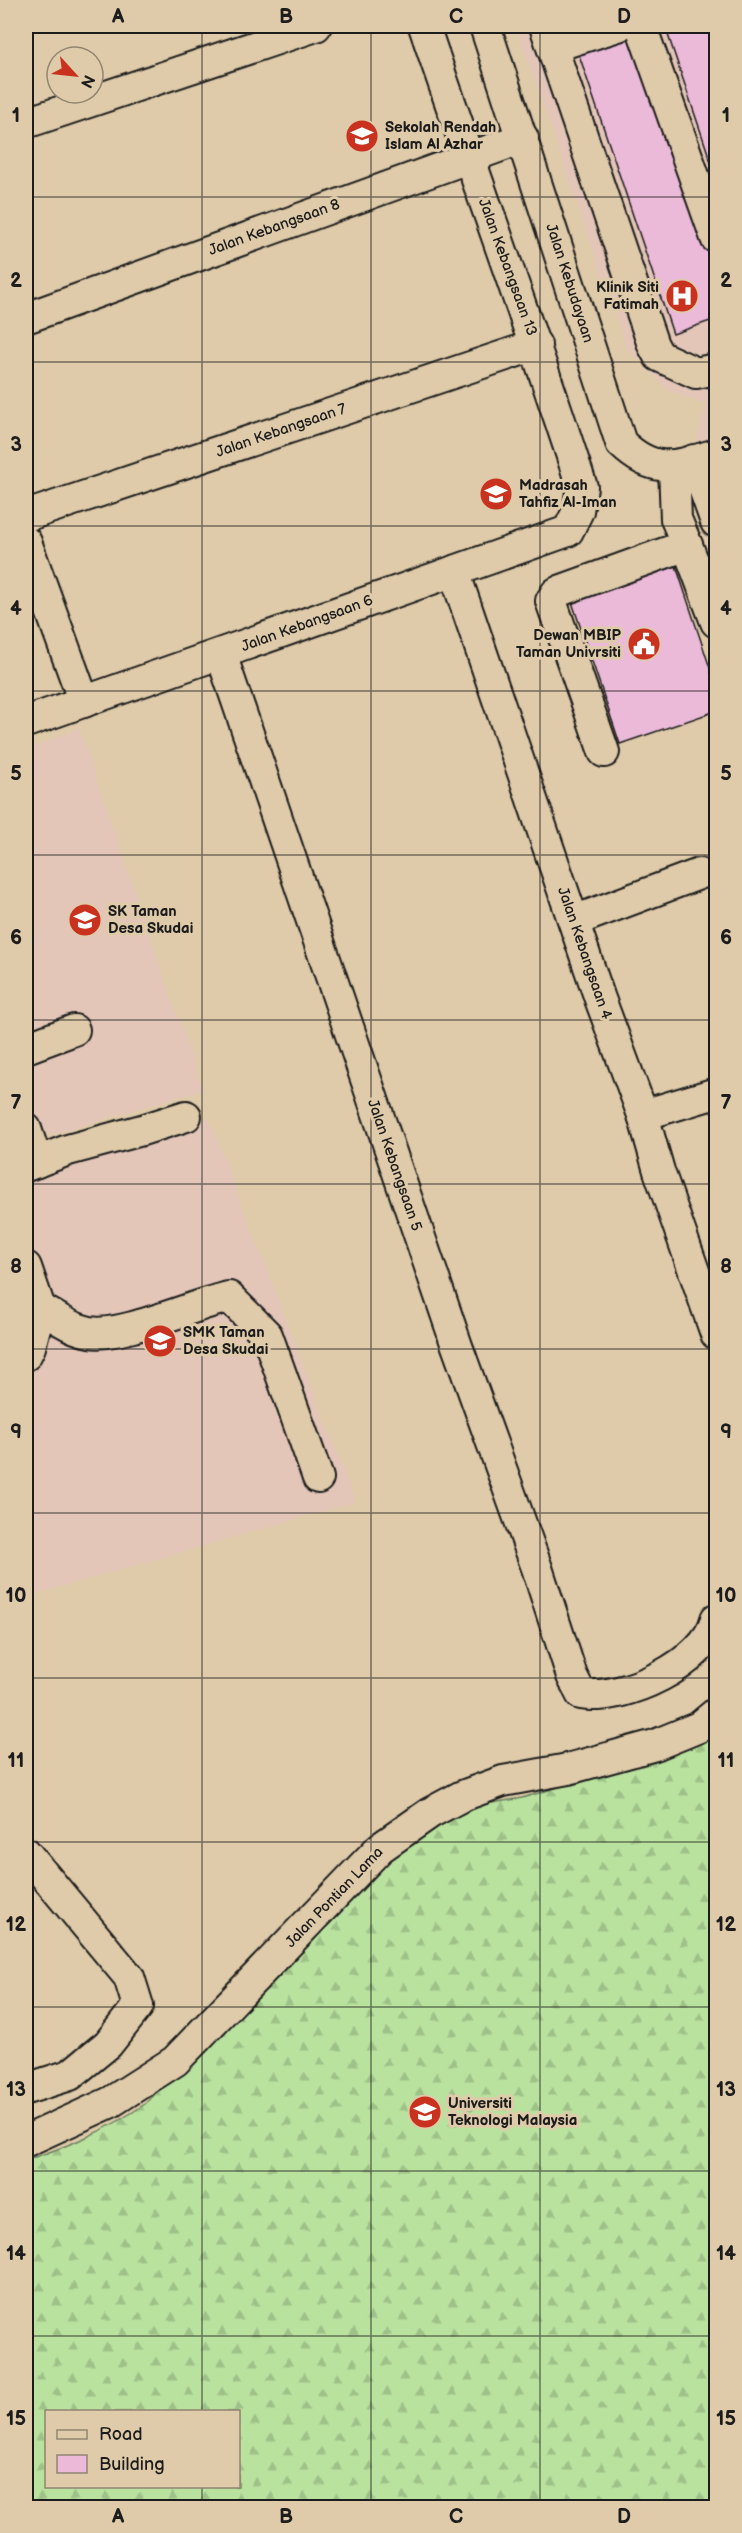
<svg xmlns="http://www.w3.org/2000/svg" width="742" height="2533" font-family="'Balsamiq Sans',sans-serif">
	<defs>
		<pattern id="forest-firs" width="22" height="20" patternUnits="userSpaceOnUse" patternTransform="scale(1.5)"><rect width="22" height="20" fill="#b9e29f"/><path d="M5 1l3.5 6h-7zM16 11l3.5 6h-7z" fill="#9ec188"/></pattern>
	</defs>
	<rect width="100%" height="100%" fill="#dfcbaa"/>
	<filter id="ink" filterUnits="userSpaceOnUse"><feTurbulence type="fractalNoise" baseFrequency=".0167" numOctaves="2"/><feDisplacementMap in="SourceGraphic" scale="12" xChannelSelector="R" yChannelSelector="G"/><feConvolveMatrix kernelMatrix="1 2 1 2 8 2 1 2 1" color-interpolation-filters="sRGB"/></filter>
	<g filter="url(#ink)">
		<g fill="#e3c6b8">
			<path d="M516 26H716V564L686 479 706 405 669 391 626 346Z"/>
			<path d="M79 728 203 1090 26 1142V750Z"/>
			<path d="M209 1118 356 1502 26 1597V1180Z"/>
		</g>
		<path fill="url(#forest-firs)" stroke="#6a7f5e" stroke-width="1.5" fill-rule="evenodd" d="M716 1730V2507L26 2508V2160C69 2146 108 2130 145 2104L382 1858 438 1821 475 1806 522 1798 687 1749ZM46 2412H238V2486H46Z"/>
		<g fill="#ecbad9" stroke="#1c1c1c" stroke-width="1.5">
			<path d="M635 26 716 267V319L673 334 575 43Z"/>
			<path d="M665 26H716V177Z"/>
			<path d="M676 566 716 686V711L620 744 572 602Z"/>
		</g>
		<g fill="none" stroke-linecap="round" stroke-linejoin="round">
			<defs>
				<g id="minor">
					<path d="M485 26 621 443C655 476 676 466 716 454"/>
					<path d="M545 26 653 345 659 356 696 373 716 369"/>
					<path d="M641 26 716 238"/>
					<path d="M552 47 618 26"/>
					<path d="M26 123 316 26"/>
					<path d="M26 318 523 138"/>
					<path d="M694 460 716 522"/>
					<path d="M26 516 536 345"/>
					<path d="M26 542 84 702"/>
					<path d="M687 545 716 622"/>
					<path d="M454 571 600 999 643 1115 659 1171 716 1334"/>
					<path d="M221 654 457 1346 537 1568 572 1676 581 1694C623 1702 706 1663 716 1619"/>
					<path d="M26 722 568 531 578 511 582 487C532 332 476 180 424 26"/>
					<path d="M604 752 551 601 556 593 562 590 687 545 676 519 674 467"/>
					<path d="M574 921 699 874"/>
					<path d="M26 1048 74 1030"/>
					<path d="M643 1115 716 1093"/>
					<path d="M26 1129 37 1162"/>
					<path d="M26 1166 68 1150 142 1130 186 1116"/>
					<path d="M26 1267 40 1308 30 1347 26 1355"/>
					<path d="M40 1308C56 1317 71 1329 90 1332 121 1338 195 1304 229 1297L267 1335 318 1478"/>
					<path d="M26 1853 129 1977 138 2006 108 2044 70 2075 26 2089"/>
					<path d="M26 2141 111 2102 175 2061 380 1848 430 1813 462 1796 503 1781 568 1769 655 1745 699 1727 716 1713"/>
				</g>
			</defs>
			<use href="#minor" stroke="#1c1c1c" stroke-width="34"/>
			<use href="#minor" stroke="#dfcbaa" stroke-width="30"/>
		</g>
	</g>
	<path fill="none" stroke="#1c1c1c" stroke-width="1.5" stroke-opacity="0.55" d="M202 26V2412M371 26V2508M540 26V2508M26 197H716M26 362H716M26 526H716M26 691H716M26 855H716M26 1020H716M26 1184H716M26 1349H716M26 1513H716M26 1678H716M26 1842H716M26 2007H716M26 2171H716M26 2336H716M202 2486V2508"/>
	<defs>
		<symbol id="school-disc" viewBox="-11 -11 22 22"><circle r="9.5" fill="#c8321e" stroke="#dfcbaa"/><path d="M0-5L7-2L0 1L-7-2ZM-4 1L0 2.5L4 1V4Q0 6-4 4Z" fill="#fff"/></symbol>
		<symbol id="hospital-disc" viewBox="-11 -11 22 22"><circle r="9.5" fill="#c8321e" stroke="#dfcbaa"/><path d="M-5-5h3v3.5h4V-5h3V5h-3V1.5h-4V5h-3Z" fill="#fff"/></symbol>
		<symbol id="civic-disc" viewBox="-11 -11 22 22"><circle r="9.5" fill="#c8321e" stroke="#dfcbaa"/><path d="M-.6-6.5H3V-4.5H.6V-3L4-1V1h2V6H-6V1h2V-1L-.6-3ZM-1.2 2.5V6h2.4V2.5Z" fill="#fff"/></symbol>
		<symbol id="university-disc" viewBox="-11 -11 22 22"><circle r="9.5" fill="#c8321e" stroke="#dfcbaa"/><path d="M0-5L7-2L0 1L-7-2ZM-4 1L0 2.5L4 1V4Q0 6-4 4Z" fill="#fff"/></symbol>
	</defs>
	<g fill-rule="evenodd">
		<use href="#school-disc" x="343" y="117" width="38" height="38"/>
		<use href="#hospital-disc" x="663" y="277" width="38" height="38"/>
		<use href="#school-disc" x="477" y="475" width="38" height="38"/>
		<use href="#civic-disc" x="625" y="625" width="38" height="38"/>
		<use href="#school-disc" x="66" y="901" width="38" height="38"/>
		<use href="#school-disc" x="141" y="1322" width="38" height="38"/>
		<use href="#university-disc" x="406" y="2093" width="38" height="38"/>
	</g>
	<g text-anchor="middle" stroke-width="6" stroke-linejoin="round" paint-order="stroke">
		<g font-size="15" font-weight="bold" fill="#1c1c1c" stroke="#dfcbaa" text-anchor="start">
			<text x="385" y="132">Sekolah Rendah<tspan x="385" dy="17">Islam Al Azhar</tspan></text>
			<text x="659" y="292" text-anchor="end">Klinik Siti<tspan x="659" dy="17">Fatimah</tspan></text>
			<text x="519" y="490">Madrasah<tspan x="519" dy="17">Tahfiz Al-Iman</tspan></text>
			<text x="621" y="640" text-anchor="end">Dewan MBIP<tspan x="621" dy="17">Taman Univrsiti</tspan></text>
			<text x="108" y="916">SK Taman<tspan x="108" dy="17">Desa Skudai</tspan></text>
			<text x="183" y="1337">SMK Taman<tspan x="183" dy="17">Desa Skudai</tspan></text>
			<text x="448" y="2108">Universiti<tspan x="448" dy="17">Teknologi Malaysia</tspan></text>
		</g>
		<g font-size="15" fill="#1c1c1c" stroke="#dfcbaa">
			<text transform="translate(274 227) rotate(-20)" y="5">Jalan Kebangsaan 8</text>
			<text transform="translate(508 267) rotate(70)" y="5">Jalan Kebangsaan 13</text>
			<text transform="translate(570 283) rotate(72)" y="5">Jalan Kebudayaan</text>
			<text transform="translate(281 430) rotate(-19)" y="5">Jalan Kebangsaan 7</text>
			<text transform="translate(307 623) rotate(-20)" y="5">Jalan Kebangsaan 6</text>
			<text transform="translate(585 953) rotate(71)" y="5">Jalan Kebangsaan 4</text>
			<text transform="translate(395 1165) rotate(71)" y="5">Jalan Kebangsaan 5</text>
			<text transform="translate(334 1897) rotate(-46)" y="5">Jalan Pontian Lama</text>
		</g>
	</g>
	<rect width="742" height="2533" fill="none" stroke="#dfcbaa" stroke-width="66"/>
	<rect x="45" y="2410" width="195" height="78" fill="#dfcbaa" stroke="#918571" stroke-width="1.5"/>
	<rect x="57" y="2430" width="30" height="9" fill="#dfcbaa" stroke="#918571" stroke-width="1.5"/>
	<text x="99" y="2440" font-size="18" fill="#1c1c1c">Road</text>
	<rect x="57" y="2455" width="30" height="18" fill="#ecbad9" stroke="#918571" stroke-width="1.5"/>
	<text x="99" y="2470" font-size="18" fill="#1c1c1c">Building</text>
	<g transform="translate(75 75) rotate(117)"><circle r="28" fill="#dfcbaa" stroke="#918571" stroke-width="1.5"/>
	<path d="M0-4.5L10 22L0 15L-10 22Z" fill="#c8321e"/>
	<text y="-9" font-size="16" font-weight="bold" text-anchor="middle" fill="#1c1c1c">N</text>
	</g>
	<rect x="33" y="33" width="676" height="2467" fill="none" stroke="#1c1c1c" stroke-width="2"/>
	<g font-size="20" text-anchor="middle" font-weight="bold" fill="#1c1c1c">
		<text x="118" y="23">A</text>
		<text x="286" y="23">B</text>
		<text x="456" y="23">C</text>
		<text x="624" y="23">D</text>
		<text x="16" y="122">1</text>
		<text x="726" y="122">1</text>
		<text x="16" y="287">2</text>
		<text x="726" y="287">2</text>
		<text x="16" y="451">3</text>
		<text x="726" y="451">3</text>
		<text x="16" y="615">4</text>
		<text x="726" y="615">4</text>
		<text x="16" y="780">5</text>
		<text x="726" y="780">5</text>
		<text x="16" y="944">6</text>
		<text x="726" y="944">6</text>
		<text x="16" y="1109">7</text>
		<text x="726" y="1109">7</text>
		<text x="16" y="1273">8</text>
		<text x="726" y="1273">8</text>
		<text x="16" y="1438">9</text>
		<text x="726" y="1438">9</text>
		<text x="16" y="1602">10</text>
		<text x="726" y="1602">10</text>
		<text x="16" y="1767">11</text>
		<text x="726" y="1767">11</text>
		<text x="16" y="1931">12</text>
		<text x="726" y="1931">12</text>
		<text x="16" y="2096">13</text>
		<text x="726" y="2096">13</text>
		<text x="16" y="2260">14</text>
		<text x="726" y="2260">14</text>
		<text x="16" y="2425">15</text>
		<text x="726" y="2425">15</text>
		<text x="118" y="2523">A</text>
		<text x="286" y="2523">B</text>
		<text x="456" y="2523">C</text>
		<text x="624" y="2523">D</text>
	</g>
</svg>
